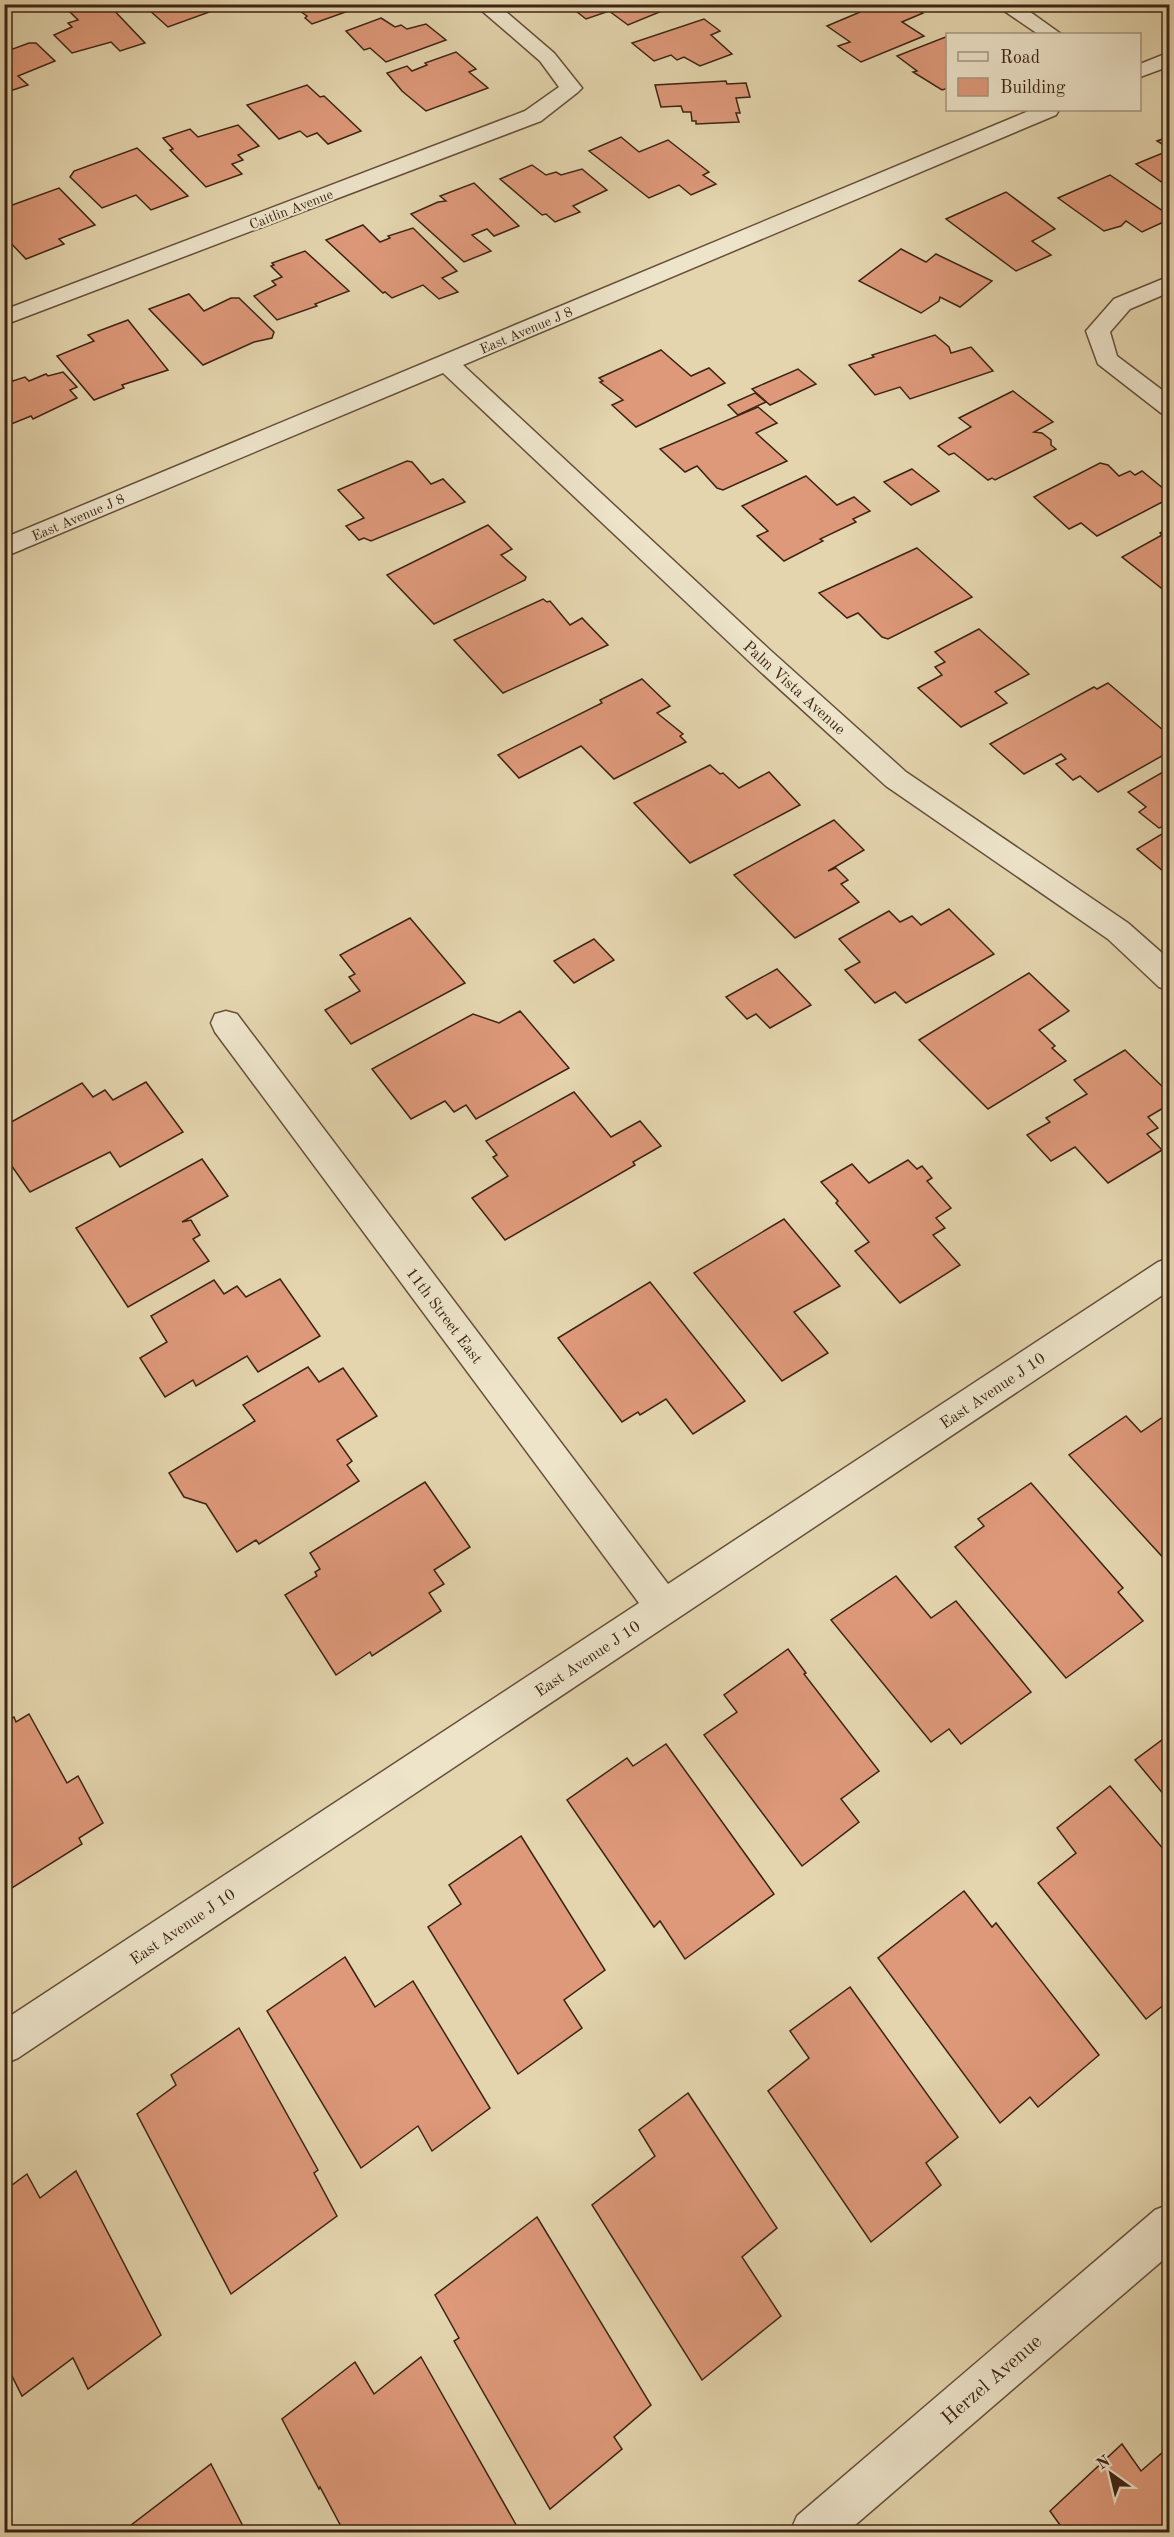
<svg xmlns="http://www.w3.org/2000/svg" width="1174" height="2537" font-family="'Old Standard TT',serif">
	<rect width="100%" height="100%" fill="#e4d5ae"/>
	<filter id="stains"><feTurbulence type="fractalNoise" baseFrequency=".00333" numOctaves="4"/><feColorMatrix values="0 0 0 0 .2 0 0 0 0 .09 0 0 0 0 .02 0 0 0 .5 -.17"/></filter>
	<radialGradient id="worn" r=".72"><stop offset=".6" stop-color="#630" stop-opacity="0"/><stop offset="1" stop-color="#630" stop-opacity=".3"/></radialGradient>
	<g fill="#de997a" stroke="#3c2414" stroke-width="1.5">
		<path d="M88 4H108L145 43 120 51 111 42 72 53 54 35 72 27 68 23 78 20 70 12 72 10Z"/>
		<path d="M136 4H224L226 6 168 27 148 9 142 11Z"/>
		<path d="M290 4H368L312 24 305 18 307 16Z"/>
		<path d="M567 4H679L628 25 609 11 586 19Z"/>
		<path d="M879 4H910L923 13 902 22 924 36 861 62 838 46 850 42 827 26Z"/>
		<path d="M381 18 395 27 401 25 407 29 426 24 446 40 386 62 370 48 364 50 346 31Z"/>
		<path d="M704 19 720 31 711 35 732 54 700 66 684 57 677 60 671 55 654 61 632 43Z"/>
		<path d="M948 36V88L942 90 913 72 917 71 897 56Z"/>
		<path d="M29 43H36L55 61 18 76 28 85 4 93V46L9 45 13 49Z"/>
		<path d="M456 52 476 69 469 72 488 88 426 111 402 91 387 73 407 66 412 71 427 65 425 63Z"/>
		<path d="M726 81 727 84 746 83 750 97 736 98 740 113H736L739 122 696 124V121H692L691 112H683L681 106 661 107 655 85Z"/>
		<path d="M307 85 320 97 324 96 361 131 328 144 317 133 307 137 300 131 279 139 247 105Z"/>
		<path d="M238 125 259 146 238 155 243 160 232 164 242 174 206 187 170 150 173 149 163 138 190 129 198 137Z"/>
		<path d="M1170 136V149L1157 141Z"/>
		<path d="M621 137 639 152 668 140 709 172 703 175 716 184 691 195 679 185 649 198 589 151Z"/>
		<path d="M137 148 188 196 151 210 136 195 102 208 70 177 74 171Z"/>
		<path d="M1170 150V188L1136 164Z"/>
		<path d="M532 165 546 175 556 172 561 175 582 169 607 190 573 206 580 212 555 222 546 214 542 215 500 179Z"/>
		<path d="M1110 175 1170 216V219L1142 232 1126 221 1121 226 1104 231 1058 198Z"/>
		<path d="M474 183 519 226 494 236 487 229 472 235 491 251 464 262 411 214 438 202 446 201 440 196Z"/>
		<path d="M59 188 95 225 59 239 64 244 26 259 5 237 9 235 4 230V208Z"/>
		<path d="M1006 192 1055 229 1032 241 1051 255 1016 271 946 219Z"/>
		<path d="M363 225 380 242 390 238 388 236 413 228 457 271 442 278 458 292 439 299 423 285 392 298 385 292 383 293 326 240Z"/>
		<path d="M901 249 926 262 936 254 992 281 960 307 940 297 939 301 921 313 859 281Z"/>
		<path d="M305 251 349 291 315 304 317 306 277 320 254 296 276 285 272 281 282 277 271 266 274 265 272 263Z"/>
		<path d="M189 294 204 311 231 298H239L274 332 272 338 254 342 203 365 149 309Z"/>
		<path d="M128 320 168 370 122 385 124 388 94 400 57 356 94 341 88 335Z"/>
		<path d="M935 335 949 347 951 353 971 347 993 371 910 399 900 387 875 395 849 365 874 357 872 355Z"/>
		<path d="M661 350 691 376 709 368 725 383 636 427 612 405 623 400 600 382 603 381 599 378Z"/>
		<path d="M798 369 816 384 770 405 752 389Z"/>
		<path d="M4 372 13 381 25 377 29 381 46 374 48 376 63 372 77 387 70 390 77 398 33 419 31 416 4 427Z"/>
		<path d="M1013 391 1053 422 1034 432 1042 433 1051 440V445L1056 449 995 480 992 478 988 480 954 453 949 455 938 446 971 427 959 418Z"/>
		<path d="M755 393 766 402 738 415 728 405Z"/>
		<path d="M758 407 777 423 756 433 787 461 723 490 717 488 697 466 685 472 660 449Z"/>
		<path d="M407 461 412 462 431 484 443 479 465 502 371 541 364 538 359 540 346 526 364 518 338 490Z"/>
		<path d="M1100 463 1108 465 1119 476 1130 471 1135 475 1142 471 1170 494V498L1097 536 1081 523 1069 529 1034 497Z"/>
		<path d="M912 469 939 491 911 505 884 482Z"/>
		<path d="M806 476 837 505 854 497 870 511 853 519 856 522 820 539 823 541 784 561 757 536 768 531 742 506Z"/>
		<path d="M488 525 512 549 501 555 526 577 525 580 434 624 387 575Z"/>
		<path d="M1170 528V595L1122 557 1162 535 1160 533Z"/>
		<path d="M917 548 972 597 888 639 882 637 858 613 847 618 819 593Z"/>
		<path d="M543 599 547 602 550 601 570 625 582 618 608 645 503 693 454 640Z"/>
		<path d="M979 629 1029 674 995 692 1007 703 961 727 918 688 942 675 935 667 945 662 935 652Z"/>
		<path d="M642 679 670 706 657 713 683 734 680 736 686 742 614 779 581 746 519 778 498 755 602 703 600 700Z"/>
		<path d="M1108 683 1170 736V748L1166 750 1169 752 1098 792 1080 776 1073 780 1056 764 1066 759 1061 754 1024 774 990 744 1094 687 1097 689Z"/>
		<path d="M710 765 720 774 723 773 739 788 769 772 800 805 690 863 634 803Z"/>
		<path d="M1170 768V824L1159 828 1139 812 1146 807 1128 792Z"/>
		<path d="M834 820 864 850 828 871 836 868 848 880 841 884 859 902 795 938 734 875Z"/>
		<path d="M1170 829V877L1137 849Z"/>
		<path d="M949 909 994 954 906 1003 895 992 875 1003 845 970 860 962 839 939 889 911 900 922 912 916 921 925Z"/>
		<path d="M410 918 465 983 351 1044 325 1010 360 991 349 977 355 974 340 955Z"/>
		<path d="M594 939 614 960 574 983 554 961Z"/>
		<path d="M777 969 811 1005 770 1028 756 1014 747 1019 726 997Z"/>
		<path d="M1029 973 1069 1011 1039 1030 1055 1046 1052 1048 1066 1061 988 1109 919 1040Z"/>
		<path d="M520 1011 569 1068 476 1119 466 1105 454 1112 445 1101 411 1119 372 1069 473 1014 499 1023Z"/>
		<path d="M1125 1050 1170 1094V1104L1148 1117 1158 1128 1147 1134 1162 1150 1108 1183 1075 1147 1051 1161 1027 1135 1050 1122 1046 1118 1087 1094 1074 1080Z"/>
		<path d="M146 1082 183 1132 120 1167 110 1152 30 1192 4 1155V1126L82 1083 93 1097 105 1090 113 1100Z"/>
		<path d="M574 1092 611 1137 640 1121 661 1146 633 1162 635 1165 505 1240 472 1198 508 1176 493 1157 497 1155 486 1141Z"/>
		<path d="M202 1159 228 1196 182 1222 191 1220 200 1235 193 1239 209 1261 128 1307 76 1228Z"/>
		<path d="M908 1160 917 1169 922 1166 932 1178 927 1181 951 1208 936 1218 945 1228 933 1235 960 1265 900 1303 855 1251 869 1242 836 1203 838 1201 821 1182 852 1164 869 1183Z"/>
		<path d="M784 1219 840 1286 794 1312 828 1353 782 1381 694 1273Z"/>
		<path d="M280 1279 320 1336 258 1372 247 1356 196 1386 193 1380 165 1397 140 1358 167 1342 151 1316 214 1280 224 1294 237 1286 246 1297Z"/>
		<path d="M650 1282 745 1401 693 1434 666 1399 640 1415 638 1412 622 1422 558 1338Z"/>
		<path d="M308 1367 319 1382 343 1368 377 1416 337 1440 352 1461 347 1465 359 1481 259 1544 256 1540 237 1552 206 1504 184 1497 169 1473 255 1421 243 1405Z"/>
		<path d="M1166 1415 1170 1418 1169 1564 1069 1455 1126 1416 1141 1432Z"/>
		<path d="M425 1482 470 1547 434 1570 444 1584 429 1593 441 1611 372 1656 370 1652 336 1675 285 1595 317 1576 315 1572 320 1569 310 1553Z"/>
		<path d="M1031 1483 1123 1588 1118 1592 1143 1621 1066 1678 955 1547 984 1526 978 1519Z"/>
		<path d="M896 1576 931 1618 956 1601 1031 1692 961 1744 949 1729 931 1742 831 1620Z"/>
		<path d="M788 1649 806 1673 804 1674 879 1771 841 1799 859 1822 802 1866 704 1735 737 1712 724 1695Z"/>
		<path d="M29 1714 67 1783 78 1776 103 1823 79 1838 82 1844 4 1893V1723L14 1717 16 1722Z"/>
		<path d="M1170 1734V1802L1135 1760Z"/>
		<path d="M666 1744 774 1894 685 1959 660 1921 654 1927 567 1800 627 1758 633 1766Z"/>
		<path d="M1110 1786 1170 1857V2000L1146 2019 1038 1883 1076 1853 1057 1828Z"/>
		<path d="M521 1836 605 1970 564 2000 582 2028 518 2074 428 1927 461 1904 449 1885Z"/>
		<path d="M964 1891 992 1927 996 1923 1099 2055 1038 2107 1030 2097 1000 2123 878 1958Z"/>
		<path d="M345 1957 375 2007 413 1981 490 2108 432 2151 418 2126 361 2168 267 2011Z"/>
		<path d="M850 1987 958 2137 926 2163 941 2185 871 2242 768 2091 809 2058 790 2031Z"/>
		<path d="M239 2028 318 2170 314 2173 337 2216 231 2294 137 2114 176 2085 171 2075Z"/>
		<path d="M688 2093 777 2228 742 2257 781 2316 702 2380 592 2205 655 2156 639 2130Z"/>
		<path d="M76 2171 161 2335 88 2389 73 2358 22 2396 4 2360V2191L27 2174 40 2198Z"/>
		<path d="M537 2217 651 2405 614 2437 622 2449 550 2509 454 2341 459 2338 435 2295Z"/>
		<path d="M421 2357 519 2530 516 2532H344L320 2487 319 2489 282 2419 355 2362 374 2394Z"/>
		<path d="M1122 2444 1141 2471 1170 2446V2532H1065L1050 2511Z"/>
		<path d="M211 2464 246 2532H122Z"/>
	</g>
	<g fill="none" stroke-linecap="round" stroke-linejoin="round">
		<defs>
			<g id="minor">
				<path d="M474 4H497L554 53 582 88 578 92 541 121 4 325V310L525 111 559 87 540 61Z"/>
				<path d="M994 4H1019L1061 34H1038Z"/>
				<path d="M1170 52V66L1140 77V64Z"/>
				<path d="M1031 110H1059L1056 115 463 365 770 650 906 772 1128 923 1170 960V991L1159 987 1108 939 886 786 752 664 443 373 4 557V538Z"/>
				<path d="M1170 276V292L1130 309 1110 332 1117 356 1170 396V416L1161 413 1098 364 1086 331 1114 299Z"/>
				<path d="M226 1011 237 1014 668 1584 1158 1262 1170 1258V1290L18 2058 4 2064V2020L639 1603 215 1032 211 1023 215 1014Z"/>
				<path d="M1170 2204V2254L847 2532H790L797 2516 1155 2210Z"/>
			</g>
		</defs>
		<use href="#minor" stroke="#66503a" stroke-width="3"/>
		<use href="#minor" fill="#ede4ca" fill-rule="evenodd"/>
	</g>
	<g text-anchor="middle" stroke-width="4.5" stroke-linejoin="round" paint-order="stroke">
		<g font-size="14" fill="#3c2414" stroke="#ede4ca">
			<text transform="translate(291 209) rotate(-21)" y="5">Caitlin Avenue</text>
			<text transform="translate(526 330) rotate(-23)" y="5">East Avenue J 8</text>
			<text transform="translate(78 517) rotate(-23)" y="5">East Avenue J 8</text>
		</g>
		<g font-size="16" fill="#3c2414" stroke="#ede4ca">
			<text transform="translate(795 687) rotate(42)" y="6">Palm Vista Avenue</text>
			<text transform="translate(445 1315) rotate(53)" y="6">11th Street East</text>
			<text transform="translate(992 1390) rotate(-34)" y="6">East Avenue J 10</text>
			<text transform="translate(587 1658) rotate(-34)" y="6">East Avenue J 10</text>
			<text transform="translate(182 1926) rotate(-34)" y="6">East Avenue J 10</text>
		</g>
		<g font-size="20" fill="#3c2414" stroke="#ede4ca">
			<text transform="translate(991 2379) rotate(-41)" y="7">Herzel Avenue</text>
		</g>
	</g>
	<rect width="1174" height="2537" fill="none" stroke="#e4d5ae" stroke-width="24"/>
	<rect x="6" y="6" width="1162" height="2525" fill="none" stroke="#3c2414" stroke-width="3"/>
	<rect x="12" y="12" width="1150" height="2513" fill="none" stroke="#3c2414" stroke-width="1.5"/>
	<rect x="946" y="33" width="195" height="78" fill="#ede4ca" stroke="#a69781" stroke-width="1.5"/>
	<rect x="958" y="52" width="30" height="9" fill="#ede4ca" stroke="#a69781" stroke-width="1.5"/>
	<text x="1000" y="63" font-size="18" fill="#3c2414">Road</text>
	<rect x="958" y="78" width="30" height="18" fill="#de997a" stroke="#a69781" stroke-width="1.5"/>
	<text x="1000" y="93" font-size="18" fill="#3c2414">Building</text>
	<g transform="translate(1111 2474) rotate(326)" stroke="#ede4ca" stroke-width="4.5" paint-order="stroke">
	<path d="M0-4.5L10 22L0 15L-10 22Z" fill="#3c2414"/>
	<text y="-9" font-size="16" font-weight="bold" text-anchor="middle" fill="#3c2414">N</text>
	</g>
	<rect width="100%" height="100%" filter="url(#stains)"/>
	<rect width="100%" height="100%" fill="url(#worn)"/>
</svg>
